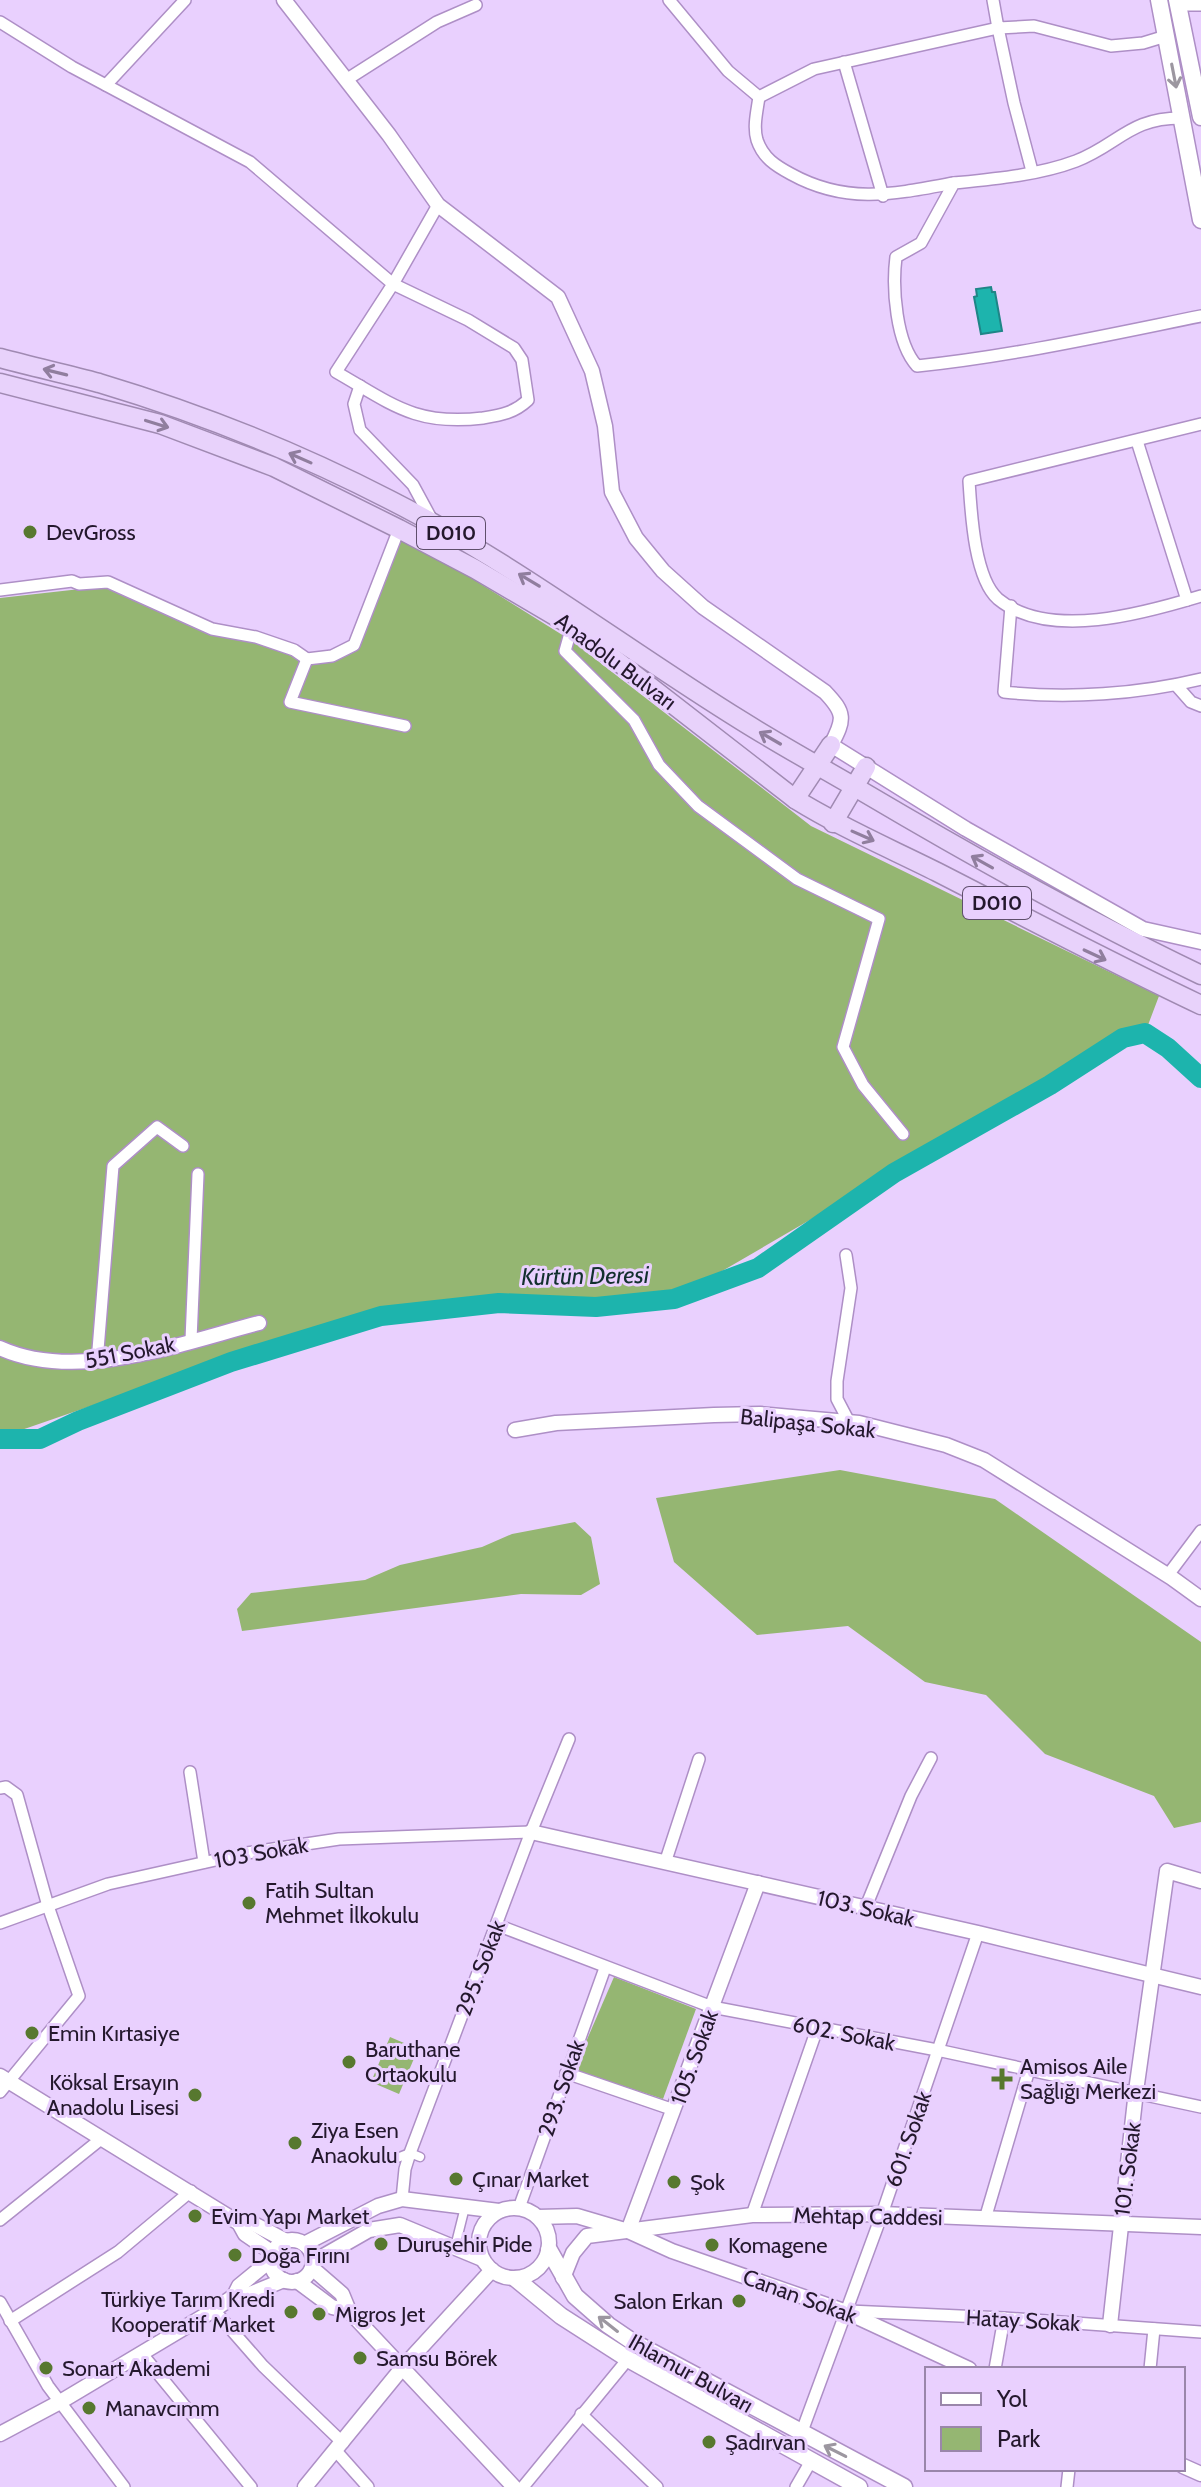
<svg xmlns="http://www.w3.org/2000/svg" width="1201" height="2487" font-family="Cabin,sans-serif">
	<rect width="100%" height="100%" fill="#e9d0fe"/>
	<g fill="#95b672">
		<path d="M404 536 572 641 811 826 1159 996 1145 1033 1123 1038 674 1299 499 1303 381 1316 288 1338 7 1435 0 1433V598L107 586 320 663 357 648 398 540Z"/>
		<path d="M840 1470 995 1499 1201 1642V1822L1174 1828 1154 1796 1045 1754 986 1695 925 1682 848 1626 757 1635 674 1562 656 1498Z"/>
		<path d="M575 1522 591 1537 600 1584 581 1595 521 1594 242 1631 237 1609 251 1593 365 1580 400 1565 482 1547 512 1534Z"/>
		<path d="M614 1977 696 2009 663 2099 580 2072 576 2065Z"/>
		<path d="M390 2037 418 2049 399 2094 371 2082Z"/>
	</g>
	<path fill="#1db4ad" stroke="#1f8587" stroke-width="2" d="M991 287 992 292H995L1002 331 981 334 974 297 977 296 976 289Z"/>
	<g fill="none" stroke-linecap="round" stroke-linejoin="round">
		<path stroke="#1db4ad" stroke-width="20" d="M0 1439H40L78 1421 231 1362 381 1316 499 1303 596 1307 674 1299 758 1268 894 1173 1050 1085 1123 1038 1145 1033 1168 1048 1201 1078"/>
		<defs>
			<g id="pedestrian">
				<path d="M392 2160 410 2153 420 2157"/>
				<path d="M455 2247 465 2207"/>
			</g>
			<g id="minor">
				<path d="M669 0 728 71 759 97 814 69 998 28 1014 103 1032 171"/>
				<path d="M993 0 998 28 1034 26 1111 46 1143 43 1166 36"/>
				<path d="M1178 5H1201"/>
				<path d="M0 22 72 67 250 162 393 284 468 320 514 348 522 360 528 400C514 413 501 415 483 418 415 426 392 404 336 372L393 284 438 205"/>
				<path d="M844 62 883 196"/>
				<path d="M346 80 437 22 476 5"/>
				<path d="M106 85 185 0"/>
				<path d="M759 97C757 111 753 127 757 140 763 158 776 166 791 174 847 205 895 194 954 183"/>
				<path d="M1183 118C1130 117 1118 145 1076 161 1039 175 994 179 954 183L921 243 896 257C892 288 896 343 917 366 1013 356 1107 335 1201 316"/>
				<path d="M360 386 354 404 360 430 413 485 433 522"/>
				<path d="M1201 424 969 481C971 511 974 578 998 599 1049 641 1145 613 1201 596"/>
				<path d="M1137 441 1187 600"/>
				<path d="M0 590 72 581 79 584 108 582 212 629 256 637 294 650 307 659 332 656 354 645 399 529"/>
				<path d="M1011 606 1004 692C1068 699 1139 694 1201 679"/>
				<path d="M572 626 565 651 634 720 659 765 698 806 797 879 879 919 843 1047 863 1085 903 1134"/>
				<path d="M307 659 290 702 405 726"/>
				<path d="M1176 685 1191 702 1201 706"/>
				<path d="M846 1255 851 1288 837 1381V1399L849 1422"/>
				<path d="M191 1340 198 1174"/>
				<path d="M97 1362 113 1166 157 1127 183 1146"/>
				<path d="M1168 1575 1201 1531"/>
				<path d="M190 1772 204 1862"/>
				<path d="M0 1788 6 1787 17 1795 48 1906 79 1996 0 2092"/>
				<path d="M665 1863 699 1759"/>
				<path d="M865 1909 911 1796 931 1758"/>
				<path d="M0 1923 108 1884 247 1853 339 1839 531 1832"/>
				<path d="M497 1925 712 2007 937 2050 1201 2107"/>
				<path d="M566 2073 674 2110"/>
				<path d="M402 2199 405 2169 410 2153 531 1832 569 1739"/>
				<path d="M519 2208 605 1968"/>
				<path d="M752 2215 817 2029"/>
				<path d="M985 2219 1029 2070"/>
				<path d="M0 2220 101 2139"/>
				<path d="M0 2302 48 2386 124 2487"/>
				<path d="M214 2310 263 2366 343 2443"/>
				<path d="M849 2311 1004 2318 1201 2332"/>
				<path d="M10 2321 118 2252 191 2191"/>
				<path d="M142 2354 251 2487"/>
				<path d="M995 2369 1004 2318"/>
				<path d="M1150 2369 1154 2329"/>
				<path d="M581 2414 657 2487"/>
				<path d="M801 2434 882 2214 978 1933"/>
				<path d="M336 2451 368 2487"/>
				<path d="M523 2487 628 2359"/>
				<path d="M796 2487 811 2461"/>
				<path d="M1067 2487 1069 2469"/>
			</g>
			<g id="tertiary">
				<path d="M284 0 389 135 438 205 558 297 592 371 605 426 612 492 636 538 663 571 703 607 825 692C845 713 845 719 831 745L966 829 1143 929 1201 942"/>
				<path d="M0 1348C77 1383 182 1343 259 1323"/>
				<path d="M515 1430 556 1423 714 1415 760 1414 859 1423 946 1445 984 1460 1172 1578 1201 1599"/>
				<path d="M531 1832 978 1933 1201 1987"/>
				<path d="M0 2076 239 2223"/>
				<circle cx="514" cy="2243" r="35"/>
				<path d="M538 2217 577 2216 628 2231 672 2251 844 2311 969 2369"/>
				<path d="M239 2223H252L286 2241"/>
				<path d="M239 2223 245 2234 273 2253"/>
				<path d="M628 2231 758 1883"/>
				<circle cx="292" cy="2261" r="21"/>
				<path d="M304 2244 378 2206 402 2199 499 2211"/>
				<path d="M313 2262 369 2230 400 2225 482 2259"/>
				<path d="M312 2268 342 2294 349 2311 514 2487"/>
				<path d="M563 2278 573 2253 587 2236 752 2215 882 2214 1201 2227"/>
				<path d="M297 2281 332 2307 349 2311"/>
				<path d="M234 2296H245L284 2280"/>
				<path d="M1110 2325 1136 2091 1167 1871 1201 1881"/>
				<path d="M0 2434 60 2402 214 2310 234 2296 239 2286 272 2259"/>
				<path d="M1183 2466 1201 2474"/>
				<path d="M305 2487 403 2367 492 2270"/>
			</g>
			<g id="secondary">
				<path d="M1159 0 1201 220"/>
				<path d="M1177 0 1201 117"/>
				<path d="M549 2250 575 2296 608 2325 633 2342 904 2487"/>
				<path d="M516 2279 561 2316 628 2359 859 2487"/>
			</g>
			<g id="trunk">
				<path d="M0 358C33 367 66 374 99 383 199 413 297 452 390 500 514 563 624 648 742 721 782 746 824 769 865 793 975 858 1086 920 1201 975"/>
				<path d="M0 383 160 424 274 467 399 529 475 569 572 626 795 799C840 827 889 848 937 872 1025 917 1112 963 1201 1005"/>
				<path d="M795 799 831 745"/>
				<path d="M833 823 866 767"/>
			</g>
		</defs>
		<use href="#pedestrian" stroke="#ae8fc6" stroke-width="11"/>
		<use href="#minor" stroke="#ae8fc6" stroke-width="14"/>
		<use href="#tertiary" stroke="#ae8fc6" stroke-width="17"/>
		<use href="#secondary" stroke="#ae8fc6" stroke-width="19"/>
		<use href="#trunk" stroke="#a08ab2" stroke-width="21"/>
		<use href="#pedestrian" stroke="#fff" stroke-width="8"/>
		<use href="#minor" stroke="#fff" stroke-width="11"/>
		<use href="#tertiary" stroke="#fff" stroke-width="14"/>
		<use href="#secondary" stroke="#fff" stroke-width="16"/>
		<use href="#trunk" stroke="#e8d2fb" stroke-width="18"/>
	</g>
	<defs><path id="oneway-shaft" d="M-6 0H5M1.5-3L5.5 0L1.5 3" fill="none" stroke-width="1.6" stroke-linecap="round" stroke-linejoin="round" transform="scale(2)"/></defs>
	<g stroke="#9c97a0">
		<use href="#oneway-shaft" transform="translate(1174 76) rotate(79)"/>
		<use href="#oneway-shaft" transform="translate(608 2324) rotate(-142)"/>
		<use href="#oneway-shaft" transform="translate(835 2451) rotate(-153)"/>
	</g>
	<g stroke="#907e9e">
		<use href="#oneway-shaft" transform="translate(55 372) rotate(-166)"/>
		<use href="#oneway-shaft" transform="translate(157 424) rotate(17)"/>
		<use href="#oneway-shaft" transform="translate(300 458) rotate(-156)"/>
		<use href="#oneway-shaft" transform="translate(529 580) rotate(-149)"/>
		<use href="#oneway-shaft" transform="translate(770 738) rotate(-150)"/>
		<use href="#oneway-shaft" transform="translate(863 836) rotate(24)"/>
		<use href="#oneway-shaft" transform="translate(982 862) rotate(-151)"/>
		<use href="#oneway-shaft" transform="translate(1095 955) rotate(25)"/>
	</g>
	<g fill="#57782f" stroke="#e9d0fe" stroke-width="3">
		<circle cx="30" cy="532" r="8"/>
		<circle cx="249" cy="1903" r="8"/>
		<circle cx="32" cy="2033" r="8"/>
		<circle cx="349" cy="2062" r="8"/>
		<path d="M998 2067h8v8h8v8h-8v8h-8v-8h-8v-8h8z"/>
		<circle cx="195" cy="2095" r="8"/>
		<circle cx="295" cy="2143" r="8"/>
		<circle cx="456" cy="2179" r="8"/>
		<circle cx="674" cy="2182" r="8"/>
		<circle cx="195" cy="2216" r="8"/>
		<circle cx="381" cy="2244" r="8"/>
		<circle cx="712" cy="2245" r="8"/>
		<circle cx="235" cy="2255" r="8"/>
		<circle cx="739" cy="2301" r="8"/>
		<circle cx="291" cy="2312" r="8"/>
		<circle cx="319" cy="2314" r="8"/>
		<circle cx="360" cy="2358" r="8"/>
		<circle cx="46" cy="2368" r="8"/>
		<circle cx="89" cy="2408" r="8"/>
		<circle cx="709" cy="2442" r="8"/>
	</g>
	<g text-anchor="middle" stroke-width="6" stroke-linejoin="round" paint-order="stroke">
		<g fill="#e9d0fe" stroke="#5f4f6c" stroke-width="2">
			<rect x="417" y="517" width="68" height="32" rx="6"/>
			<rect x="963" y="887" width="68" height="32" rx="6"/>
		</g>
		<g font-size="20" font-weight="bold" fill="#24182d">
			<text x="451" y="540">D010</text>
			<text x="997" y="910">D010</text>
		</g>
		<g font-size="22" fill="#24182d" stroke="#e9d0fe" text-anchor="start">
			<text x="46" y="540">DevGross</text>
			<text x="265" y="1898">Fatih Sultan<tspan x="265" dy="25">Mehmet İlkokulu</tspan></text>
			<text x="48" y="2041">Emin Kırtasiye</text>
			<text x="365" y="2057">Baruthane<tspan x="365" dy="25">Ortaokulu</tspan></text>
			<text x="1020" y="2074">Amisos Aile<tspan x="1020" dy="25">Sağlığı Merkezi</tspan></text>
			<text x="179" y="2090" text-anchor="end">Köksal Ersayın<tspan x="179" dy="25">Anadolu Lisesi</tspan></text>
			<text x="311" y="2138">Ziya Esen<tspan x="311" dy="25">Anaokulu</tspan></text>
			<text x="472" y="2187">Çınar Market</text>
			<text x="690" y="2190">Şok</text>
			<text x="211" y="2224">Evim Yapı Market</text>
			<text x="397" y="2252">Duruşehir Pide</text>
			<text x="728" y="2253">Komagene</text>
			<text x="251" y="2263">Doğa Fırını</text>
			<text x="275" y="2307" text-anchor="end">Türkiye Tarım Kredi<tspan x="275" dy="25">Kooperatif Market</tspan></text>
			<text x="723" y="2309" text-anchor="end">Salon Erkan</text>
			<text x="335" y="2322">Migros Jet</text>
			<text x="376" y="2366">Samsu Börek</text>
			<text x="62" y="2376">Sonart Akademi</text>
			<text x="105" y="2416">Manavcımm</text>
			<text x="725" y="2450">Şadırvan</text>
		</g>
		<g font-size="22" fill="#24182d" stroke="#e9d0fe">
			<text transform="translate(616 661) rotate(37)" y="8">Anadolu Bulvarı</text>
			<text transform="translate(130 1352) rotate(-11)" y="8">551 Sokak</text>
			<text transform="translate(808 1423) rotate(6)" y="8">Balipaşa Sokak</text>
			<text transform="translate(261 1852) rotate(-10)" y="8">103 Sokak</text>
			<text transform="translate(866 1908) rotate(13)" y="8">103. Sokak</text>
			<text transform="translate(480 1968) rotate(-69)" y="8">295. Sokak</text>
			<text transform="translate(844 2033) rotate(11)" y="8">602. Sokak</text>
			<text transform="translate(694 2057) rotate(-70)" y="8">105. Sokak</text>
			<text transform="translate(561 2088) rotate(-71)" y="8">293. Sokak</text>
			<text transform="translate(908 2139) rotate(-71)" y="8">601. Sokak</text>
			<text transform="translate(1127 2169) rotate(-83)" y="8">101. Sokak</text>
			<text transform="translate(868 2216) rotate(1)" y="8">Mehtap Caddesi</text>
			<text transform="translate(800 2296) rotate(20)" y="8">Canan Sokak</text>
			<text transform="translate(1023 2320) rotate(3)" y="8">Hatay Sokak</text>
			<text transform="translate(691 2373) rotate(29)" y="8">Ihlamur Bulvarı</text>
		</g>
		<g font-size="24" font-style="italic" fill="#13302e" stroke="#e9d0fe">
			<text transform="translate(585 1276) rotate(-1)" y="8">Kürtün Deresi</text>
		</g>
	</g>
	<rect x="925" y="2367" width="260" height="104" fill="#e9d0fe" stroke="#9a86aa" stroke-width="2"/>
	<rect x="941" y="2393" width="40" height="12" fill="#ffffff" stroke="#9a86aa" stroke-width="2"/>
	<text x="997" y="2407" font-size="24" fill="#24182d">Yol</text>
	<rect x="941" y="2427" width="40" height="24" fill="#95b672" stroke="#9a86aa" stroke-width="2"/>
	<text x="997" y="2447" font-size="24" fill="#24182d">Park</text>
</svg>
